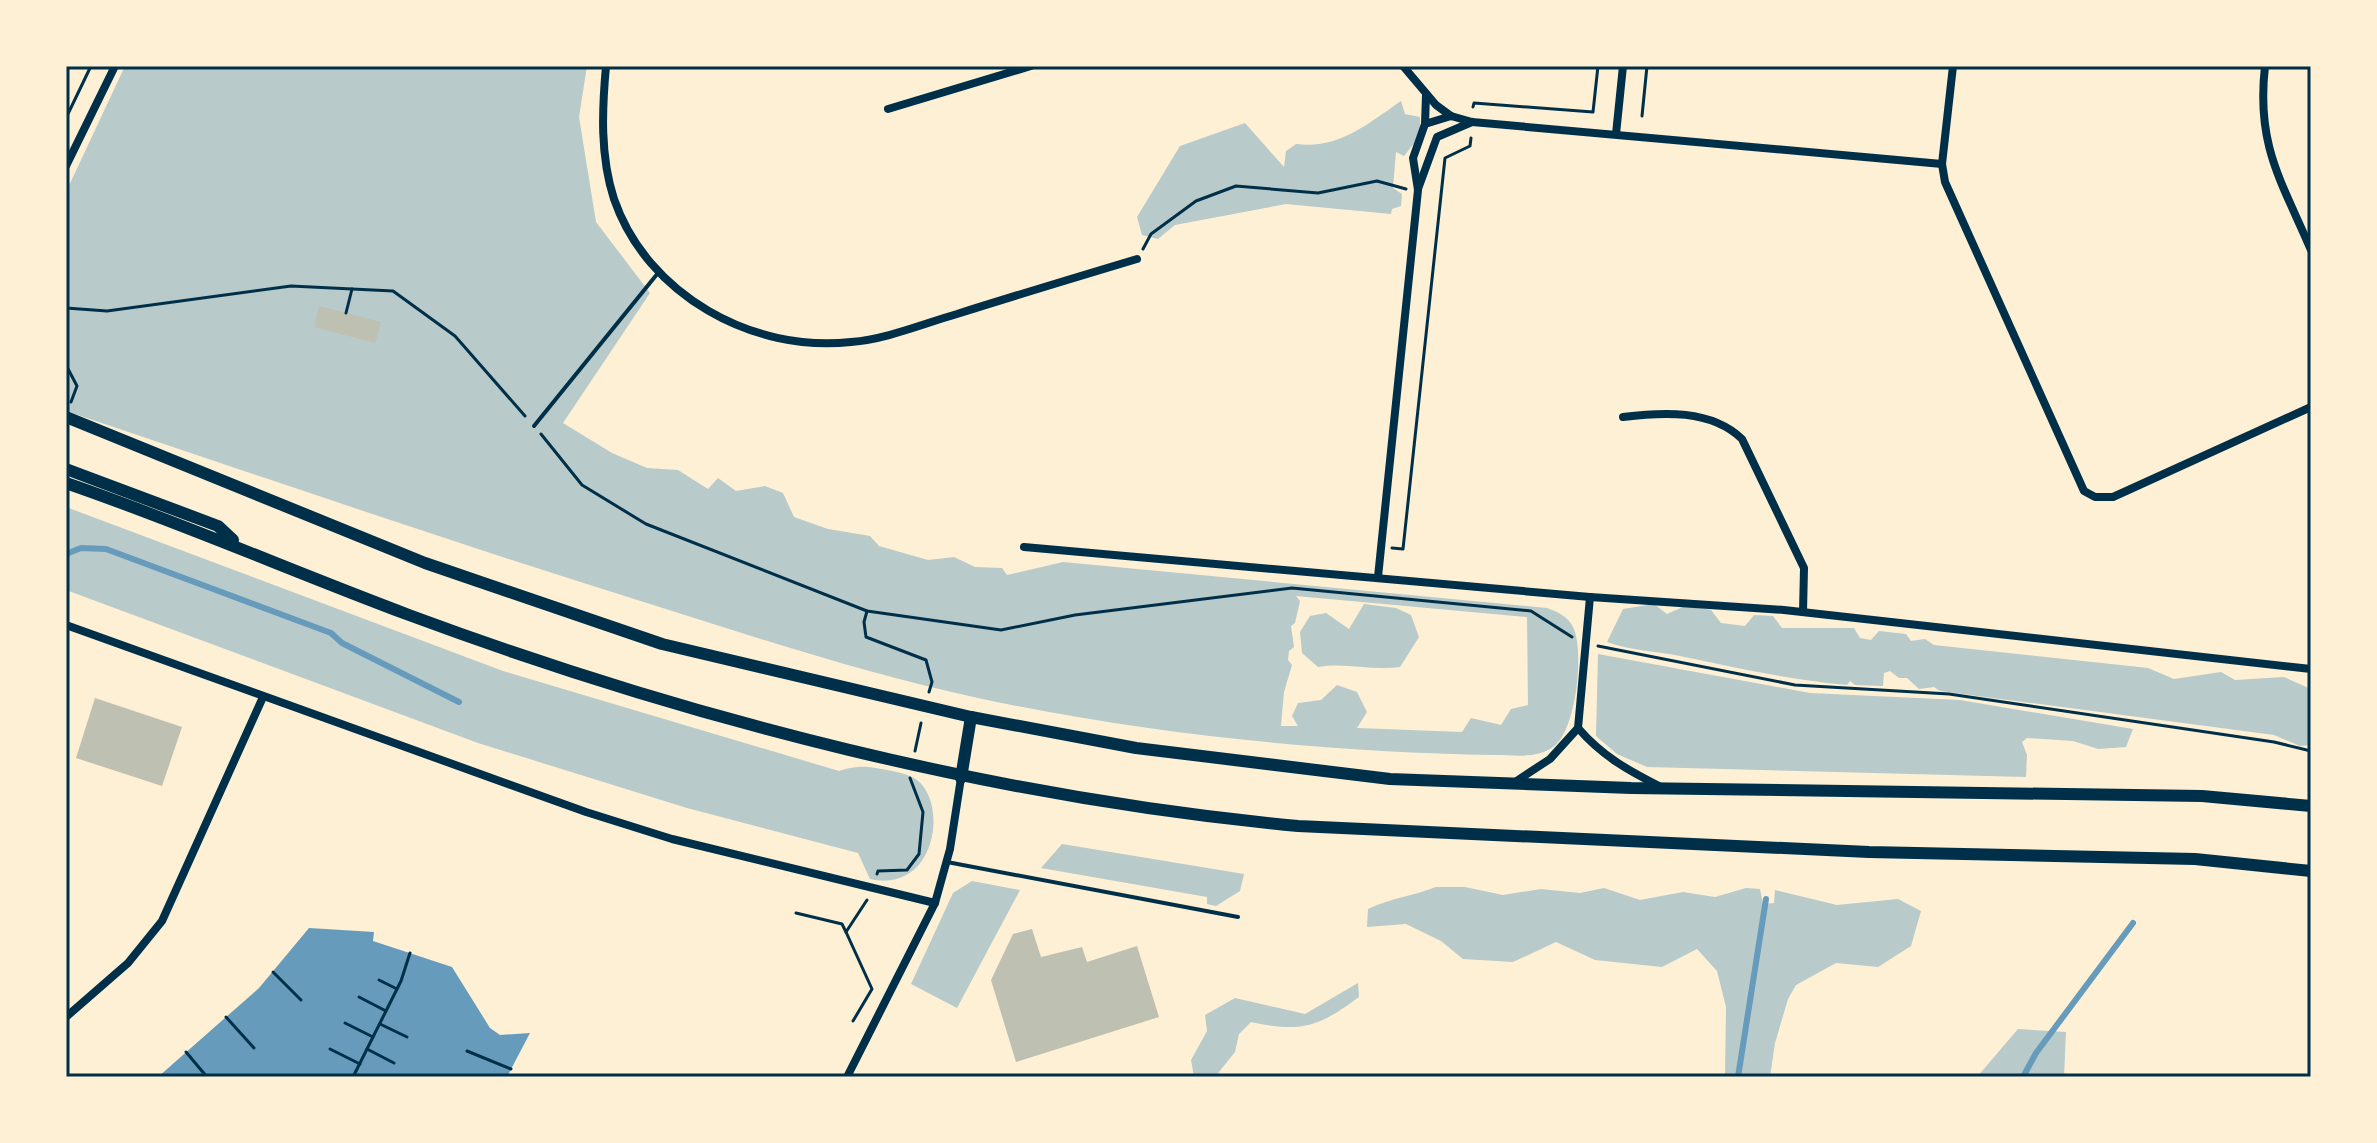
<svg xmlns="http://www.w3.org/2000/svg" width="2377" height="1143" font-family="Poppins,sans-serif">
	<rect width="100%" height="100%" fill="#fdf0d5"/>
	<g fill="#b9caca" fill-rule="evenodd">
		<path d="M125 66H587L579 117 596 222 650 293 563 423 612 453 647 468 678 470 708 489 718 478 736 491 765 486 783 493 794 517 828 529 870 536 879 546 928 560 954 557 975 567 1002 568 1007 575 1063 562 1547 608C1557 612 1568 616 1573 627 1585 651 1576 732 1553 747 1536 759 1515 755 1495 755 1323 752 1146 734 978 698 867 674 758 638 650 604 454 543 260 476 66 411V192ZM1296 596 1527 617 1528 705 1511 709 1501 725 1471 718 1462 732 1357 728 1367 712 1357 692 1337 685 1321 700 1298 703 1292 716 1298 726H1281L1284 692 1292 665 1288 660 1289 651 1294 647 1291 626 1295 623 1300 601Z"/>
		<path d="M1401 101 1405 114 1420 117V136L1404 156 1396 152 1393 188 1402 194 1401 206 1392 209 1391 214 1286 204 1175 225 1158 239 1142 235 1137 217 1180 146 1245 123 1284 167 1286 151 1296 144C1339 149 1366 125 1401 101Z"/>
		<path d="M66 507 503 671 839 771C858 765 868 766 887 770 897 772 909 774 917 780 949 805 935 894 870 879L858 853 687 808 478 743 66 590Z"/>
		<path d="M1364 604 1396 608 1411 615 1419 637 1400 667C1371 671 1346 662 1318 667L1302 653 1300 632 1310 616 1326 613 1349 629Z"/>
		<path d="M1654 604 1667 614 1687 605 1711 610 1721 623 1745 626 1754 615 1773 616 1782 628H1854L1860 638 1871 640 1879 631 1906 634 1911 641 1925 639 1934 645 2148 668 2174 679 2221 672 2235 680 2284 677 2311 689V745L2300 746 2274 735 1940 691 1934 687 1919 689 1907 678H1899L1890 671 1884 673 1883 686 1855 685 1850 681 1847 685C1791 680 1736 668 1680 656 1655 651 1632 651 1607 642L1623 609Z"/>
		<path d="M1598 654 1810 693 1960 700 2133 729 2126 747 2098 749 2073 741 2027 738 2022 742 2027 755 2026 777 1647 767 1617 754 1596 736Z"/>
		<path d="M1062 844 1244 874 1240 891 1216 906 1207 904V897L1041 868Z"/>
		<path d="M972 881 1020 890 957 1008 911 984 953 893Z"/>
		<path d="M1436 887H1465L1503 895 1541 889 1580 893 1604 888 1640 900 1683 892 1715 897 1746 888 1760 889 1763 904 1774 903 1775 890 1837 905 1898 899 1921 911 1911 946 1878 967 1836 963 1796 985 1788 999 1775 1043 1770 1077H1725L1726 1007 1717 971 1697 949 1662 967 1595 960 1556 942 1513 962 1463 959 1441 941 1406 924 1367 927 1368 909C1391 898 1413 896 1436 887Z"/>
		<path d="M1358 983 1359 997C1318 1027 1302 1033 1251 1022L1239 1034 1235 1052 1215 1077H1194L1191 1060 1207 1031 1205 1015 1235 998 1305 1014Z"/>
		<path d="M2018 1029 2066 1032 2064 1077H1977Z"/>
	</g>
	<path fill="#669bbc" d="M309 928 374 932 373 941 452 967 490 1028 500 1035 530 1033 507 1077H158L259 988Z"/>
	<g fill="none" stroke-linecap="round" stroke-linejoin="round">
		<g stroke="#669bbc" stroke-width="6">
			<path d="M66 554 81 548 106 549 331 633 342 643 459 702"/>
			<path d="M1738 1077 1766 899"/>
			<path d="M2023 1077 2036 1053 2133 923"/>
		</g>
	</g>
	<g fill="#bec0b2">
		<path d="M319 306 381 322 375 343 314 327Z"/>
		<path d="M95 698 182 727 162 786 76 758Z"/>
		<path d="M1032 929 1041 957 1082 947 1087 962 1137 946 1159 1017 1016 1062 991 980 1013 934Z"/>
	</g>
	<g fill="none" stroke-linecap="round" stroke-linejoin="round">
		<g stroke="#003049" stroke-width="3">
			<path d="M1473 107 1474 103 1593 112 1598 66"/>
			<path d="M1642 116 1647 66"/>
			<path d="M66 118 91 66"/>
			<path d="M1143 249 1151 234 1196 201 1236 186 1318 193 1377 181 1406 189"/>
			<path d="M66 308 107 311 291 286 393 291 455 336 525 416"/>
			<path d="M346 313 352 289"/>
			<path d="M66 365 77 386 71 402"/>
			<path d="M541 434 582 485 646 524 867 611 1001 630 1075 615 1292 588 1531 611 1572 637"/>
			<path d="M1392 548 1403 549 1445 158 1470 146 1471 138"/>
			<path d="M867 611 864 622 866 637 926 660 932 682 929 692"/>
			<path d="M1598 646 1795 685 1949 694 2274 742 2311 751"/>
			<path d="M915 751 921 723"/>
			<path d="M877 874 878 871 907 870 919 854 923 812 910 778"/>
			<path d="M796 913 842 924 846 932 872 989 853 1021"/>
			<path d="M846 932 867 900"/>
			<path d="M273 972 301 1000"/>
			<path d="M379 980 397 989"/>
			<path d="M359 997 386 1011"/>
			<path d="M226 1017 254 1048"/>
			<path d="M345 1023 373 1037"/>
			<path d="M380 1024 407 1037"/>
			<path d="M330 1049 360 1064"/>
			<path d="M367 1049 394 1063"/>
			<path d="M467 1051 511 1069"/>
			<path d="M186 1052 207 1077"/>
			<path d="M317 1076 319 1077"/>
			<path d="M353 1077 401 981 410 953"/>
		</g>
		<g stroke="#003049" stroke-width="4">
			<path d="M534 426 658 273"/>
			<path d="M947 862 1238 917"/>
		</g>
		<g stroke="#003049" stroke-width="8">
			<path d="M606 66C602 110 600 156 614 199 647 295 753 353 851 342 887 339 922 324 957 314 1017 295 1077 277 1137 259"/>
			<path d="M1403 66 1436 105 1451 116"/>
			<path d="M1953 66 1942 164 1945 182 2084 491 2095 497H2113L2311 407"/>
			<path d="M2265 66C2256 145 2281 180 2311 250"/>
			<path d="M888 109 1031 66"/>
			<path d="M1425 124 1426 95"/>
			<path d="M1616 134 1623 66"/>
			<path d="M66 166 115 66"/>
			<path d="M1418 189 1437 137 1472 122"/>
			<path d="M1623 417C1662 412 1711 409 1742 439L1804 568 1803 612"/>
			<path d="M1024 547 1590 597 1784 610 2311 669"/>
			<path d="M1378 577 1418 190 1413 158 1425 124 1451 116 1472 122 1942 164"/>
			<path d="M66 625 586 812 672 839 935 903"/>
			<path d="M1578 728C1602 756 1629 771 1661 787"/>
			<path d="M1515 782 1550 759 1578 728 1590 597"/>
			<path d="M66 1017 128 963 162 921 263 697"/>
			<path d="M847 1077 935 903 950 849 961 778"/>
		</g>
		<g stroke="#003049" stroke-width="12">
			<path d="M66 417 425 563 662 644 971 717 1136 748 1390 779 1631 788 2202 796 2311 806"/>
			<path d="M66 469 218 526 233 540"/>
			<path d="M66 483C182 523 294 572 409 615 692 720 997 798 1298 826L1869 852 2195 859 2311 871"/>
			<path d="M961 778 971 717"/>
		</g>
	</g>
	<rect width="2377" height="1143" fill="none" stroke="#fdf0d5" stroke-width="136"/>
	<rect x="68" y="68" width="2241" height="1007" fill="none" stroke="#003049" stroke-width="3"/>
</svg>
